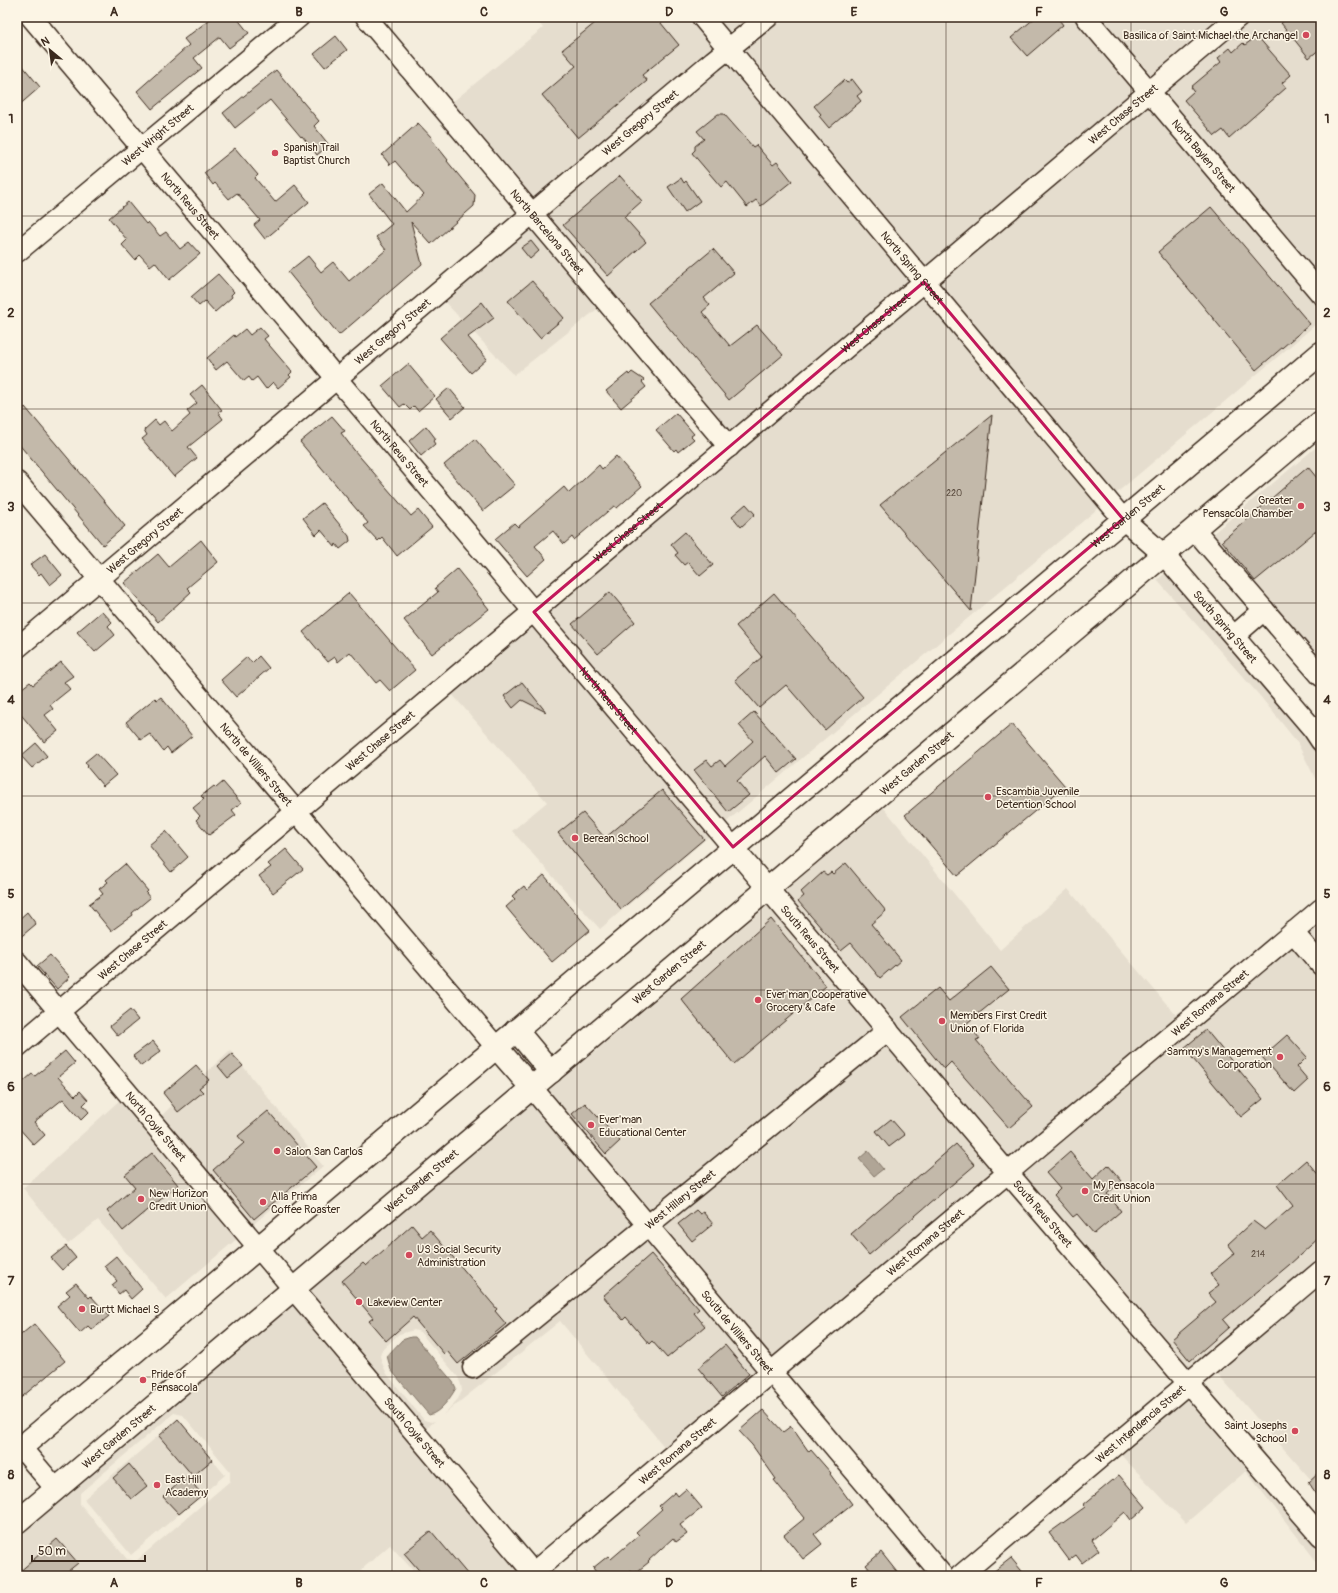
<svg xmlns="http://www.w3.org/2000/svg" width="1338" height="1593" font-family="Pangolin,sans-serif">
	<rect width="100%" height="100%" fill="#f4eddd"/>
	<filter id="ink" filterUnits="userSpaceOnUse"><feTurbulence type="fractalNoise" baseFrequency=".025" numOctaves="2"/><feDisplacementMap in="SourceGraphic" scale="8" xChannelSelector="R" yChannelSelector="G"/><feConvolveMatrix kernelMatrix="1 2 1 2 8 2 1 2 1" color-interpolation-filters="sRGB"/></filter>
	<g filter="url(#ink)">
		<g fill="#e5ddce" fill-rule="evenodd">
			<path d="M534 17H692L717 47 533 202 450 104 543 28Z"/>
			<path d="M712 17H754L729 38Z"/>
			<path d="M782 17H1075L1138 91 924 270 740 51Z"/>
			<path d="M1096 17H1225L1149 81Z"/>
			<path d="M1252 17H1321V282L1161 94Z"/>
			<path d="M728 61 912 280 730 435 544 215Z"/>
			<path d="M1149 104 1321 306V320L1113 496 935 284Z"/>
			<path d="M532 225 601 306 514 375 443 300Z"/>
			<path d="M924 294 1102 505 724 824 545 614Z"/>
			<path d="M1321 443V664L1210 536Z"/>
			<path d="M1168 571 1307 734 1321 755V790L1297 742 1260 696 1157 580Z"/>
			<path d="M534 624 712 834 600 929 512 831 547 802 451 693Z"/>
			<path d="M884 808 1000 950 1068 889 1176 1015 1321 897 1008 1161 782 893Z"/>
			<path d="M771 903 876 1028 648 1214 546 1093Z"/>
			<path d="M1321 920V953L1305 934Z"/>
			<path d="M1293 944 1321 977V1259L1188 1372 1019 1174Z"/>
			<path d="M888 1042 996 1171 771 1361 659 1228Z"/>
			<path d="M230 1050 323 1166 250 1227 159 1118Z"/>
			<path d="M122 1098 239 1237 166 1299 98 1220 68 1244 23 1188Z"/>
			<path d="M534 1102 636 1224 462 1367 473 1380 647 1237 759 1371 666 1449 560 1321 443 1415 458 1399 462 1391 461 1385 458 1377 420 1332 414 1330 399 1334 382 1350 380 1356 382 1363 387 1374 424 1420 431 1422 435 1421 423 1431 307 1293Z"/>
			<path d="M1321 1286V1491L1216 1372Z"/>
			<path d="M295 1303 521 1571 516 1576H418L390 1545 354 1576H17V1538ZM174 1413 183 1415 230 1471V1481L136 1561 127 1559 80 1504V1493Z"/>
			<path d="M1187 1395 1321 1548V1567L1246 1471 1186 1523 1119 1453Z"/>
			<path d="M178 1419 225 1475 131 1555 84 1499Z"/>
		</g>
		<g fill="#b0a596" stroke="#817466">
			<path d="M868 1151 883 1169 874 1176 859 1159Z"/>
			<path d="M411 1337H415L453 1382 456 1388C451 1397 440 1413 429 1415L391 1370 387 1356 402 1340Z"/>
		</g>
		<g fill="#c3b9aa" stroke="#3b2a1e">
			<path d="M213 17H236L249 33 229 48 220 37 194 58 202 68 152 109 137 91 189 45 184 39Z"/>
			<path d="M590 17H656L679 45 642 75 647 81 578 138 542 95 576 66 562 50 595 23Z"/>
			<path d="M1036 17H1057L1063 25 1027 56 1011 38Z"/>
			<path d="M1289 17H1321V48L1309 58 1281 23Z"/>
			<path d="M336 36 347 50 325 67 314 54Z"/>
			<path d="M1257 36 1291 75 1282 83 1286 88 1229 138 1223 130 1215 136 1184 100 1194 91 1191 87 1221 62 1218 58 1230 48 1233 52 1243 43 1245 45Z"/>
			<path d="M17 59 40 87 17 107Z"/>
			<path d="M276 70 319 121 314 126 329 145 317 155 302 136 301 137 270 100 235 128 223 113Z"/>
			<path d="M852 79 862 92 857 96 861 101 829 128 819 116 821 114 814 106 844 80 847 83Z"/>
			<path d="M718 114H724L753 147 756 145 773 165 777 162 792 181 761 206 756 200 747 207 727 182 721 187 692 153 695 150V146L704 139 697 131Z"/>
			<path d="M418 123 433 139 432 140 448 160 447 161 475 195 474 206 431 244 411 222 422 264 339 335 288 272 308 256 321 272 333 262 349 281 386 250 376 237 392 224 369 194 383 183 406 212 424 195 395 161 390 165 382 155Z"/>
			<path d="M235 148 258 175 255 178 275 202 295 185 309 202 265 239 254 225 260 220 237 193 229 199 215 183 213 185 204 173Z"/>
			<path d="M620 176 642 201 624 217 646 242 608 276 563 225Z"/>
			<path d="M681 178 684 183 686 181 700 201 685 212 668 187Z"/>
			<path d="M128 202 146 224 148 222 160 236 166 232 180 249 189 242 200 254 169 280 155 262 150 266 140 255 135 260 122 245 127 240 109 218Z"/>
			<path d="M1211 207 1310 324 1256 370 1158 252Z"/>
			<path d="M531 241 539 251 530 259 521 248Z"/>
			<path d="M713 249 734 273 704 298 710 305 702 312 730 346 757 325 783 355 729 400 648 303Z"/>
			<path d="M218 274 234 292 231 295 232 297 215 312 205 301 199 306 191 297Z"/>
			<path d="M532 281 564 318 540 338 508 301Z"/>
			<path d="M482 302 494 318 468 337 487 359 471 373 440 338Z"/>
			<path d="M260 327 268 336 264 339 292 372 289 375 291 377 278 388 273 382 266 389 257 377 252 381 249 377 244 381 227 361 216 370 207 358 234 335 235 337 245 329 250 335Z"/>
			<path d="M408 364 435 396 418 411 414 406 410 410 404 404 400 407 382 386Z"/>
			<path d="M632 372 644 380 642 382 646 387 621 408 606 391 628 373 629 375Z"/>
			<path d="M202 385 222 410 218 412 223 419 188 447 197 458 174 477 142 439 147 435 144 430 155 420 159 425 164 421 172 431 190 415 187 411 197 403 190 395Z"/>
			<path d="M449 388 465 407 452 418 436 399Z"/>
			<path d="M25 407 125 526 103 545 17 442V414Z"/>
			<path d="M676 413 694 434 691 436 694 439 678 452 676 449 674 451 656 430Z"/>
			<path d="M992 415 971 611 880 505Z"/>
			<path d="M332 416 345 431 341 433 354 450 411 516 418 510 432 527 397 556 382 537 378 541 364 526 368 523 300 442Z"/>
			<path d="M426 426 436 439 433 441 435 444 421 456 409 441Z"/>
			<path d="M475 439 515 485 483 511 444 465Z"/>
			<path d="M616 456 642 486 617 508 614 506 574 540 572 537 564 544 553 531 535 546 546 559 527 576 495 539 514 523 518 527 564 487 569 493 599 465 602 469Z"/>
			<path d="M1308 467 1321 483V527L1255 581 1222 541Z"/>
			<path d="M322 503 349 536 350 541 340 549 336 544 335 547 321 530 316 535 303 518Z"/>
			<path d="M746 504 755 514 741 527 732 516Z"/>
			<path d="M685 532 713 565 700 576 688 562 684 565 675 555 678 553 671 544Z"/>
			<path d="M201 540 218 562 187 588 191 592 158 622 124 583 158 554 169 567Z"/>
			<path d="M45 554 62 575 50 585 41 573 39 575 30 565Z"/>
			<path d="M457 569 489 609 432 654 404 620 438 592 435 588Z"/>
			<path d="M610 592 635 622 598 654 572 624Z"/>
			<path d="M349 593 415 670 390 691 380 680 376 683 350 652 338 662 335 657 328 662 303 632Z"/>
			<path d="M774 593 863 697 825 730 786 685 759 708 735 680 762 657 736 626Z"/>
			<path d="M102 611 112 622 108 626 115 635 95 652 77 632Z"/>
			<path d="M259 656 269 668 236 697 221 680 247 657 252 663Z"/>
			<path d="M61 662 73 676 64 682 70 689 50 705 53 709 45 715 58 731 44 742 17 710V692L30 682 33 685Z"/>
			<path d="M522 682 546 712 522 700 513 708 504 696Z"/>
			<path d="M161 697 192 736 171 753 167 747 163 751 150 734 141 740 126 722 155 698 157 700Z"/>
			<path d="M754 712 796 759 779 773 765 756 737 781 749 795 728 812 694 770 707 760 712 766 720 760 725 766 753 741 739 725Z"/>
			<path d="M1012 724 1065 786 957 876 905 815Z"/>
			<path d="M36 743 47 756 32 768 21 756Z"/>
			<path d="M96 753 116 775 103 786 87 767 88 766 85 762Z"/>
			<path d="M223 782 241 803 232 810 236 815 209 835 196 820 200 816 193 808 204 799 201 796 214 786 216 788Z"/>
			<path d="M662 790 704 839 621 909 558 833 583 813 605 838Z"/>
			<path d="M166 831 188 857 171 872 149 845Z"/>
			<path d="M286 849 303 869 273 893 259 876 271 867 268 864Z"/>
			<path d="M846 863 886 911 871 924 901 960 880 978 851 943 841 951 798 901 804 896 801 892 823 872 827 875 831 872 833 874Z"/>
			<path d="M125 864 148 891 146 893 150 898 132 913 133 915 111 931 89 904 103 894 99 889 108 882 106 880Z"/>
			<path d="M544 875 590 930 552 962 506 907 515 899 512 896 524 886 527 890Z"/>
			<path d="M27 912 36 924 17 940V921Z"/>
			<path d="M771 919 826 986 734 1064 681 999Z"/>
			<path d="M50 955 70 977 57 989 37 966Z"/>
			<path d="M991 967 1009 989 967 1023 980 1039 976 1040 1033 1107 1009 1128 951 1062 944 1069 902 1017 938 988 949 1001Z"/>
			<path d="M130 1010 138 1020 118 1036 110 1026Z"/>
			<path d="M1206 1030 1263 1099 1241 1117 1184 1048Z"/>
			<path d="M1287 1035 1307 1057 1297 1067 1308 1080 1294 1093 1262 1057Z"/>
			<path d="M153 1041 161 1051 141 1066 133 1056Z"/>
			<path d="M65 1051 75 1063 58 1077 75 1096 80 1091 88 1100 83 1105 89 1112 81 1120 63 1099 34 1122 45 1135 34 1145 17 1126V1087L32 1074 35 1076Z"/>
			<path d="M232 1054 243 1066 228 1078 218 1066Z"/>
			<path d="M196 1065 209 1080 199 1088 203 1092 178 1112 163 1093Z"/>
			<path d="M585 1103 620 1141 606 1154 572 1114Z"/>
			<path d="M268 1111 316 1167 254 1219 213 1170 244 1143 238 1136Z"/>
			<path d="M891 1119 905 1135 889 1147 876 1131Z"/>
			<path d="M956 1144 975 1165 869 1255 851 1234Z"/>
			<path d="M1070 1152 1093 1179 1108 1165 1122 1181 1107 1194 1121 1211 1094 1234 1077 1214 1073 1217 1054 1195 1060 1189 1046 1173Z"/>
			<path d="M152 1153 178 1185 123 1231 107 1211 135 1187 125 1175Z"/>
			<path d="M1306 1160 1321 1178V1236L1289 1265 1223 1320 1229 1327 1190 1361 1172 1339 1216 1302 1208 1293 1219 1285 1210 1274 1235 1253 1228 1244 1253 1221 1265 1230 1293 1206 1277 1185Z"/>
			<path d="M696 1210 700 1214 703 1212 713 1224 692 1241 678 1224Z"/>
			<path d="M412 1225 422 1237 430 1230 497 1309 495 1311 506 1324 458 1364 447 1351 444 1354 413 1317 386 1341 369 1321 373 1318 342 1281 363 1263 366 1266Z"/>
			<path d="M66 1246 76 1258 62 1270 51 1258Z"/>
			<path d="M651 1254 699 1309 694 1313 705 1326 667 1358 652 1341 649 1344 626 1317 623 1320 603 1296Z"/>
			<path d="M116 1256 142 1289 131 1299 124 1290 119 1294 112 1285 117 1281 104 1266Z"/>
			<path d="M76 1283 89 1298 91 1296 109 1316 92 1330 88 1326 80 1333 57 1306 70 1295 66 1291Z"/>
			<path d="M34 1324 65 1361 17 1401V1338Z"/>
			<path d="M725 1345 749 1374 722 1397 698 1368Z"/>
			<path d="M763 1410 783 1432 791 1426 809 1452 811 1450 831 1473 830 1474 852 1504 814 1534 822 1544 803 1559 784 1535 805 1518 774 1480 776 1479 752 1445 739 1431Z"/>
			<path d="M178 1419 212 1460 193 1476 159 1436Z"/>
			<path d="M129 1464 147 1486 131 1499 113 1478Z"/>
			<path d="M1321 1470V1500L1308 1482Z"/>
			<path d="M1119 1475 1146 1507 1131 1520 1125 1512 1092 1540 1099 1550 1082 1563 1076 1555 1069 1560 1049 1533 1085 1507 1083 1505Z"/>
			<path d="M187 1476 202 1495 179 1514 163 1497Z"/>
			<path d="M686 1489 702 1508 680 1525 687 1534 676 1542 673 1538 648 1561 649 1562 634 1574 631 1571 625 1576H599L593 1568 608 1556 611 1559 639 1535 636 1532 662 1509 659 1506 675 1492 678 1496Z"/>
			<path d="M431 1531 469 1576H424L404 1553Z"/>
			<path d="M57 1539 78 1563 62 1576H17V1574Z"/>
			<path d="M881 1552 900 1576H875L866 1565Z"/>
			<path d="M1011 1558 1026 1576H988Z"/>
		</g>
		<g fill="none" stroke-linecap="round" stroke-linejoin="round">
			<defs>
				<g id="minor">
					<path id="s1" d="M31 17 1008 1173 1188 1383 1321 1536"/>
					<path id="s2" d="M366 17 729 447"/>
					<path id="s3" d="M702 17 1123 519 1164 555 1313 729 1321 741"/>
					<path id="s4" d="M1086 17 1321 294"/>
					<path id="s5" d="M17 252 299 17"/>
					<path id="s6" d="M17 482 496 1047"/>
					<path d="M1194 529 1321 676"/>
					<path d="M1234 636 1264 610"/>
					<path id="s7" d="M17 648 713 61 768 17"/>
					<path d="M1293 932 1321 965"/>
					<path id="s8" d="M17 962 536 1576"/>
					<path id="s9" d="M17 1047 1238 17"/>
					<path id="s10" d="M532 1088 943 1576"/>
					<path id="s11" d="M473 1368 888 1030"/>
					<path d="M17 1443 56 1489"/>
					<path id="s12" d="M529 1576 1321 909"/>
					<path id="s13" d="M960 1576 1321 1271"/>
				</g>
				<g id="major">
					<path d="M516 1030 551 1072"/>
					<path d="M496 1047 532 1088"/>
					<path id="s14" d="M17 1451 1321 353"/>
					<path id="s15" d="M17 1522 1321 422"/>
				</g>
			</defs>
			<use href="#minor" stroke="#3b2a1e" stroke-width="23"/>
			<use href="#major" stroke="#3b2a1e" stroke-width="25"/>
			<use href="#minor" stroke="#fcf5e5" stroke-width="20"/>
			<use href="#major" stroke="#fcf5e5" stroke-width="22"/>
		</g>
	</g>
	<path fill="none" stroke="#c2185b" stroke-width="3" stroke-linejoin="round" d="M924 282 1123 519 733 847 534 612Z"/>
	<path fill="none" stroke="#3b2a1e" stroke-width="1" stroke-opacity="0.55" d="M207 17V1576M392 17V1576M577 17V1576M761 17V1576M946 17V1576M1131 17V1576M17 216H1321M17 409H1321M17 603H1321M17 796H1321M17 990H1321M17 1184H1321M17 1377H1321"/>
	<g fill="#d1495b" stroke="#fcf5e5" stroke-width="1.5">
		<circle cx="1306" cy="35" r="4"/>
		<circle cx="275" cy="153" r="4"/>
		<circle cx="1301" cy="506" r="4"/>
		<circle cx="988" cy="797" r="4"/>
		<circle cx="575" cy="838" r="4"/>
		<circle cx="758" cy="1000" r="4"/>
		<circle cx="942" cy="1021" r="4"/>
		<circle cx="1280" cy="1057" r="4"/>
		<circle cx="591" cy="1125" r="4"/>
		<circle cx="277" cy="1151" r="4"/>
		<circle cx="1085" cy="1191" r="4"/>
		<circle cx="141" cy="1199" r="4"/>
		<circle cx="263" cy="1202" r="4"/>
		<circle cx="409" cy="1255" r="4"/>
		<circle cx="359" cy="1302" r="4"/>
		<circle cx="82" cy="1309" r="4"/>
		<circle cx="143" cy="1380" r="4"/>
		<circle cx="1295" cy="1431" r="4"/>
		<circle cx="157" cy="1485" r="4"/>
	</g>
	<g text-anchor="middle" stroke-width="3" stroke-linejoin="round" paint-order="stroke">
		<g font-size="9" fill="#5d4e41">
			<text x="954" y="496">220</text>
			<text x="1258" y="1257">214</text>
		</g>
		<g font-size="11" fill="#3b2a1e" stroke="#fcf5e5" text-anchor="start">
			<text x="1298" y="39" text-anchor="end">Basilica of Saint Michael the Archangel</text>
			<text x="283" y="151">Spanish Trail<tspan x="283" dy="13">Baptist Church</tspan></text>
			<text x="1293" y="504" text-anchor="end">Greater<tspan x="1293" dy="13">Pensacola Chamber</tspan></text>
			<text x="996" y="795">Escambia Juvenile<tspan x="996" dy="13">Detention School</tspan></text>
			<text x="583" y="842">Berean School</text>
			<text x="766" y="998">Ever'man Cooperative<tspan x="766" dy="13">Grocery &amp; Cafe</tspan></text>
			<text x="950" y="1019">Members First Credit<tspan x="950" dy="13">Union of Florida</tspan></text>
			<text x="1272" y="1055" text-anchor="end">Sammy's Management<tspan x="1272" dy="13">Corporation</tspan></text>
			<text x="599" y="1123">Ever'man<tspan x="599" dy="13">Educational Center</tspan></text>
			<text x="285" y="1155">Salon San Carlos</text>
			<text x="1093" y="1189">My Pensacola<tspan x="1093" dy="13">Credit Union</tspan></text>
			<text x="149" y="1197">New Horizon<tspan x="149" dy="13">Credit Union</tspan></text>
			<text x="271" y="1200">Alla Prima<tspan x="271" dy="13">Coffee Roaster</tspan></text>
			<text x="417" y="1253">US Social Security<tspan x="417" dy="13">Administration</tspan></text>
			<text x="367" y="1306">Lakeview Center</text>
			<text x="90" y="1313">Burtt Michael S</text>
			<text x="151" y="1378">Pride of<tspan x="151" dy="13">Pensacola</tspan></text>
			<text x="1287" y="1429" text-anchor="end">Saint Josephs<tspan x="1287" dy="13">School</tspan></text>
			<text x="165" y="1483">East Hill<tspan x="165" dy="13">Academy</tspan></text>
		</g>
		<g font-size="11" fill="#3b2a1e" stroke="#fcf5e5">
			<text dy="4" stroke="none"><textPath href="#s9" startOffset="1447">West Chase Street</textPath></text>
			<text dy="4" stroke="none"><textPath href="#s7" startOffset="815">West Gregory Street</textPath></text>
			<text dy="4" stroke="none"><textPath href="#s5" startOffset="183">West Wright Street</textPath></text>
			<text dy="4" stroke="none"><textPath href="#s4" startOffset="182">North Baylen Street</textPath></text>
			<text dy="4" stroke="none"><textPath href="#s1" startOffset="247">North Reus Street</textPath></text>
			<text dy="4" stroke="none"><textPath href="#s2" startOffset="281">North Barcelona Street</textPath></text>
			<text dy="4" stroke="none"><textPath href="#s3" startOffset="327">North Spring Street</textPath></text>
			<text dy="4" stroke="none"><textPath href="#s9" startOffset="1123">West Chase Street</textPath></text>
			<text dy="4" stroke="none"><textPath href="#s7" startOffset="491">West Gregory Street</textPath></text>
			<text dy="4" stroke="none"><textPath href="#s1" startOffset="571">North Reus Street</textPath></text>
			<text dy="4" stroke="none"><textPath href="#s14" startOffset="1452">West Garden Street</textPath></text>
			<text dy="4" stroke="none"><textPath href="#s9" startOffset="799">West Chase Street</textPath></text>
			<text dy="4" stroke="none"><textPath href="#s7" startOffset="167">West Gregory Street</textPath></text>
			<text dy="4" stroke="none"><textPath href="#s3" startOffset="804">South Spring Street</textPath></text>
			<text dy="4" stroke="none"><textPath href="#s1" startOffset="895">North Reus Street</textPath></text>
			<text dy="4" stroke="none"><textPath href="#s9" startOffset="475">West Chase Street</textPath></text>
			<text dy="4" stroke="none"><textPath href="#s15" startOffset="1177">West Garden Street</textPath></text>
			<text dy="4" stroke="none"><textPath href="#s6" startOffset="370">North de Villiers Street</textPath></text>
			<text dy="4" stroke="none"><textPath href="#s1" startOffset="1207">South Reus Street</textPath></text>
			<text dy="4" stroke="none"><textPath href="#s9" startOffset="151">West Chase Street</textPath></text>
			<text dy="4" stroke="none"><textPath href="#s15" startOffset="853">West Garden Street</textPath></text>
			<text dy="4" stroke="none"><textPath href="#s12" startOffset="890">West Romana Street</textPath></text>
			<text dy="4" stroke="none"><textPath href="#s8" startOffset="215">North Coyle Street</textPath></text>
			<text dy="4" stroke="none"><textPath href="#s15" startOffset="529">West Garden Street</textPath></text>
			<text dy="4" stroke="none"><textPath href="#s11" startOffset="267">West Hillary Street</textPath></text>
			<text dy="4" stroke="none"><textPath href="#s1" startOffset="1567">South Reus Street</textPath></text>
			<text dy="4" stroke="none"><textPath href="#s12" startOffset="518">West Romana Street</textPath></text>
			<text dy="4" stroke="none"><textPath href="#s10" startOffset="319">South de Villiers Street</textPath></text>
			<text dy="4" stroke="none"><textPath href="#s13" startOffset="236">West Intendencia Street</textPath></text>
			<text dy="4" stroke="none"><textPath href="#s8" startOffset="616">South Coyle Street</textPath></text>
			<text dy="4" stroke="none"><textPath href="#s15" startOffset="133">West Garden Street</textPath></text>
			<text dy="4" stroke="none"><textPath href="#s12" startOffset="194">West Romana Street</textPath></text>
		</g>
	</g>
	<rect width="1338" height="1593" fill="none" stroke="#fcf5e5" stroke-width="44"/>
	<g transform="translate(50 50) rotate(331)" stroke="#fcf5e5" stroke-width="3" paint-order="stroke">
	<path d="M0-3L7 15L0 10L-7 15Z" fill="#3b2a1e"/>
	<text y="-6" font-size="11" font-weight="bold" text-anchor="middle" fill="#3b2a1e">N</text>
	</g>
	<path d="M32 1555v6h113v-6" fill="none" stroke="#3b2a1e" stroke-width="2"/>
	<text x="38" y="1555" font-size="12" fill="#3b2a1e" stroke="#fcf5e5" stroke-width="3" paint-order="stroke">50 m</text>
	<rect x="22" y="22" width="1294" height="1549" fill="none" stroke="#3b2a1e" stroke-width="1.5"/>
	<g font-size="13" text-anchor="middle" font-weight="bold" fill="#3b2a1e">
		<text x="114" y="16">A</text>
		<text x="299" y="16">B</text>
		<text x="484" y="16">C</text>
		<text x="669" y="16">D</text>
		<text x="854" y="16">E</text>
		<text x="1039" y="16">F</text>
		<text x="1224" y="16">G</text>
		<text x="11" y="123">1</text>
		<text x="1327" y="123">1</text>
		<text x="11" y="317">2</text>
		<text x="1327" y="317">2</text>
		<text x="11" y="511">3</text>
		<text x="1327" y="511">3</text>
		<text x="11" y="704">4</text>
		<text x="1327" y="704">4</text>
		<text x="11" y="898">5</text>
		<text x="1327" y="898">5</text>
		<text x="11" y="1091">6</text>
		<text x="1327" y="1091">6</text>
		<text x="11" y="1285">7</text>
		<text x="1327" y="1285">7</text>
		<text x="11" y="1479">8</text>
		<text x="1327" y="1479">8</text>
		<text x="114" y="1587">A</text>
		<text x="299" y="1587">B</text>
		<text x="484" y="1587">C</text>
		<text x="669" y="1587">D</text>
		<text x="854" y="1587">E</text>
		<text x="1039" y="1587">F</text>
		<text x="1224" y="1587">G</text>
	</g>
</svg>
